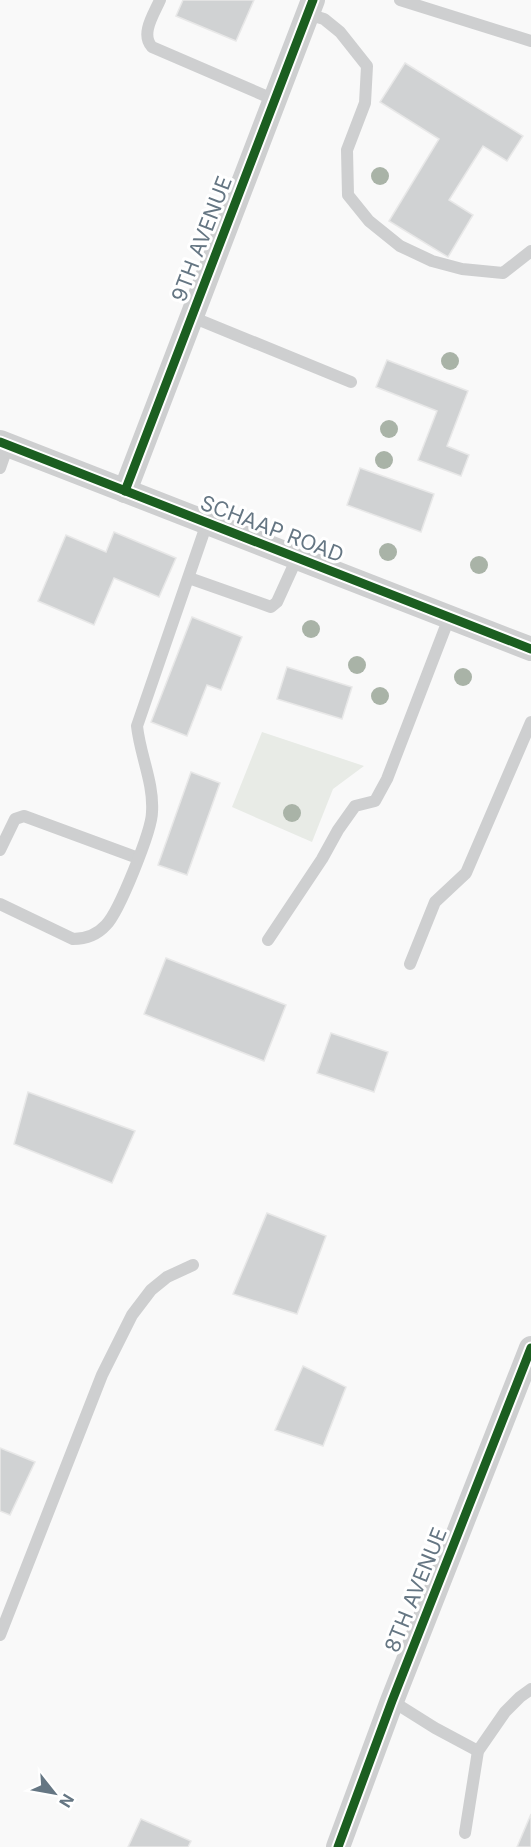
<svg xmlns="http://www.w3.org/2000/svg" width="531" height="1847" font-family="Inter,sans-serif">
	<rect width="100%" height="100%" fill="#f9f9f9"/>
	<path fill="#e8ebe6" d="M262 732 364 766 333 789 312 842 232 807Z"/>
	<g fill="#d0d2d3" stroke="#e8e8e8" stroke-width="1.5">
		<path d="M183 0H254L236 41 176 16Z"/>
		<path d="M405 63 523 136 507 161 483 146 449 200 473 215 448 257 389 221 439 139 380 102Z"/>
		<path d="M387 360 468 391 447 446 469 455 461 476 418 460 437 411 376 387Z"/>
		<path d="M360 468 434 494 421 532 347 505Z"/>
		<path d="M114 532 176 558 159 597 114 578 94 625 38 601 66 535 106 552Z"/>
		<path d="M192 617 242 637 221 690 207 685 187 736 151 722Z"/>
		<path d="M287 667 352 687 342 719 277 699Z"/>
		<path d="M191 772 220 783 187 875 158 865Z"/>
		<path d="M166 958 286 1005 264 1061 144 1014Z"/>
		<path d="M331 1033 388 1052 374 1092 317 1073Z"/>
		<path d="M28 1092 135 1131 112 1183 14 1144Z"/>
		<path d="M267 1213 326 1236 297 1314 233 1294Z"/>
		<path d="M303 1366 346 1387 323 1446 275 1430Z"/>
		<path d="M0 1448 35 1462 10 1515 0 1511Z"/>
		<path d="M531 1814V1847H517Z"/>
		<path d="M141 1819 191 1841 188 1847H128Z"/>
	</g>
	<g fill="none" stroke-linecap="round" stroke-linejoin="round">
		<g stroke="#cecfd0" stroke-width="12">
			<path d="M160 0C154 14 140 34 152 47L275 100"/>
			<path d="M400 0 531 41"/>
			<path d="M307 14 324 19 340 32 367 66 365 103 347 150 348 195 369 221 400 246 432 261 462 269 503 273 531 251"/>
			<path d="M192 317 351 382"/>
			<path d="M0 468 8 445"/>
			<path d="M189 578 271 607 277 602 297 558"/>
			<path d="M0 850 15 819 24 816 138 858"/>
			<path d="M0 904 73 939C86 939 97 935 106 925 119 912 152 830 152 812 154 783 140 755 137 726L207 523"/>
			<path d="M268 940 322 859 338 830 355 806 375 801 387 779 449 618"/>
			<path d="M410 964 435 902 466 873 531 722"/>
			<path d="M0 1635 102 1375 132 1315 151 1290 167 1277 193 1265"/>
			<path d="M392 1701 435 1728 478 1751"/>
			<path d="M465 1833 478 1751 505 1712 520 1697 531 1689"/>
		</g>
		<g stroke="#cecfd0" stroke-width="24">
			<path d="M0 442 531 649"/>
			<path d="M125 491 313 0"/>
			<path d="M338 1847 392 1701 531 1348"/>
		</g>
		<defs>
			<g id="cycleway">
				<path d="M0 442 531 649"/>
				<path d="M125 491 313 0"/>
				<path d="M338 1847 392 1701 531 1348"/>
			</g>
		</defs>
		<use href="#cycleway" stroke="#fff" stroke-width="13"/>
		<use href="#cycleway" stroke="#1b5e20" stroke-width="9"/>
	</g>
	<g fill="#a9b3a7">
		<circle cx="380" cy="176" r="9"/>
		<circle cx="450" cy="361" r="9"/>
		<circle cx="389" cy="429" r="9"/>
		<circle cx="384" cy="460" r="9"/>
		<circle cx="388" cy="552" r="9"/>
		<circle cx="479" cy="565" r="9"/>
		<circle cx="311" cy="629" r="9"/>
		<circle cx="357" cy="665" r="9"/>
		<circle cx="463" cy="677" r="9"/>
		<circle cx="380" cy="696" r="9"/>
		<circle cx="292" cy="813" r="9"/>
	</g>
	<g text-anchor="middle" stroke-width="6" stroke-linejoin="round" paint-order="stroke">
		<g font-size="21" fill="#657683" stroke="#fff">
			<text transform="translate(202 239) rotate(-69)" y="7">9TH AVENUE</text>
			<text transform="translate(272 529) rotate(21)" y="7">SCHAAP ROAD</text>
			<text transform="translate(416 1590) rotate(-68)" y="7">8TH AVENUE</text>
		</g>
	</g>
	<g transform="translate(54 1793) rotate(121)" stroke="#ffffff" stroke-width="4.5" paint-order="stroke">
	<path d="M0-4.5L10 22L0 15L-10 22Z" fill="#657683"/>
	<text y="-9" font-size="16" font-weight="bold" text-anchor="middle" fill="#657683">N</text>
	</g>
</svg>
